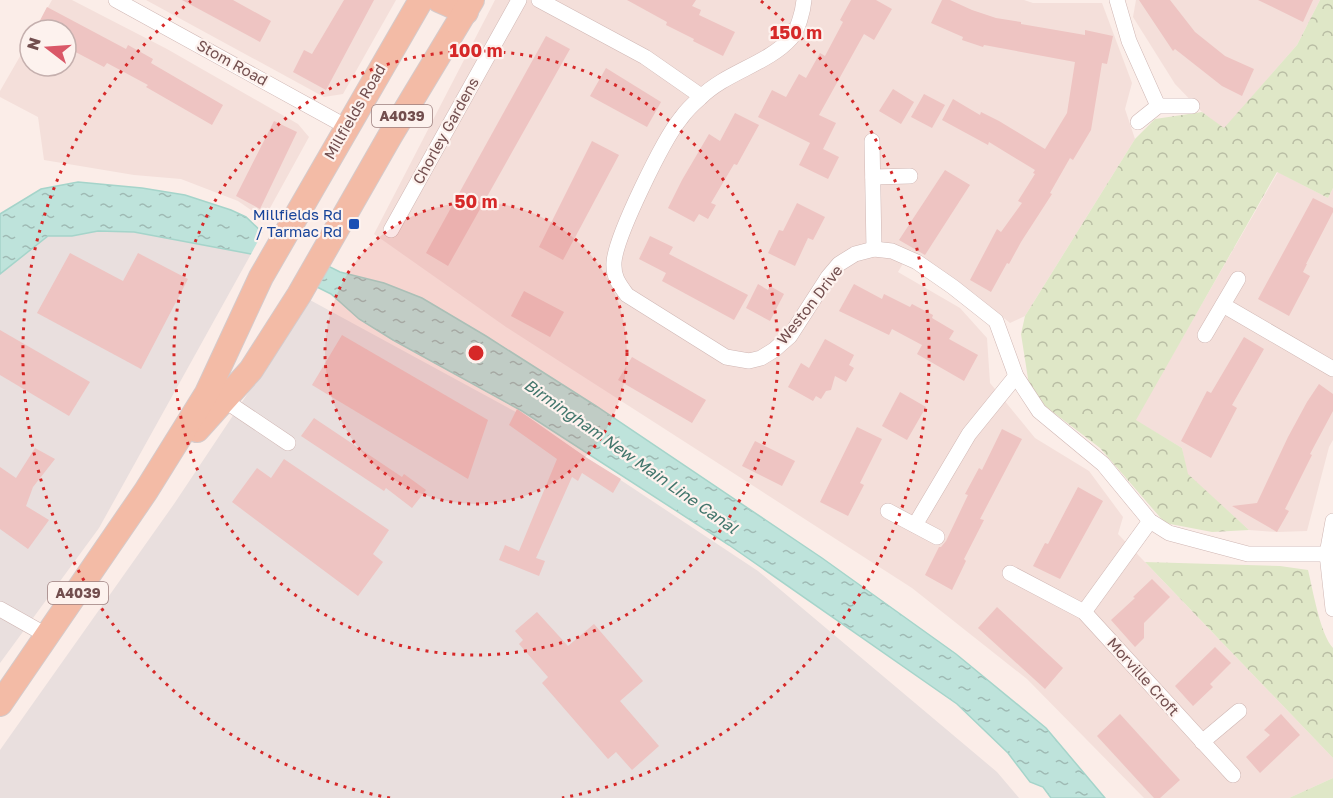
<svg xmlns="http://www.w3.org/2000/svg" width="1333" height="798" font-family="'Golos Text',sans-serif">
	<defs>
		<pattern id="grass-tufts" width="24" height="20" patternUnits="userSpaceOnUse" patternTransform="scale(1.5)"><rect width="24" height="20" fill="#dfe7c7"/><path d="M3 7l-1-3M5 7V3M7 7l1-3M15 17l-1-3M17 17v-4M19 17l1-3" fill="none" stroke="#b9bda4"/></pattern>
		<pattern id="park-crowns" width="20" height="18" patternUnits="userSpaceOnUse" patternTransform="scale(1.5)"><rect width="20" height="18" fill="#dfe7c7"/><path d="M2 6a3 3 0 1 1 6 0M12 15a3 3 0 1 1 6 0" fill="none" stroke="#b9bda4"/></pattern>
		<pattern id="water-ripples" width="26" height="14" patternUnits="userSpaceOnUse" patternTransform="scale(1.5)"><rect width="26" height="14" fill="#bee3db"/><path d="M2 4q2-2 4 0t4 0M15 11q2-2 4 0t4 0" fill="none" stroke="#9fbab4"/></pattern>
	</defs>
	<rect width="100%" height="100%" fill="#fbede8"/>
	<g fill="#f4dfda">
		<path d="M52 0H72L167 49 298 124 309 137 264 219 238 201 181 179 134 175 44 160 38 117 0 97V91L30 39V66H66V30H35Z"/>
		<path d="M146 0H396L343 94 324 97Z"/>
		<path d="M495 0H1024L1033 3H1102L1132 83 1125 109 1135 139 1025 316 1010 323 975 294 911 250 898 272 960 308 987 338 990 383 1035 438 1089 471 1123 517 1118 534 1333 758V778L1289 798H1144L1027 679 912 588 506 327 374 234Z"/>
		<path d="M1136 0H1320L1297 45 1224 129 1202 112 1175 84 1133 17Z"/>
		<path d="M1278 172 1328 198 1333 188V440L1329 447 1307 531 1277 532 1249 530 1187 474 1182 448 1135 420Z"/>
	</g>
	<g fill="#e9dfde">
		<path d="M98 231 134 232 251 254 99 528 0 663V274L48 236H72Z"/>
		<path d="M310 300 527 418 758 571 997 772 1019 798H0V750L174 504Z"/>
	</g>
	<path fill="url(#grass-tufts)" d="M1333 778V798H1289Z"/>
	<g fill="url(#park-crowns)">
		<path d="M1320 0H1333V188L1328 198 1277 172 1136 420 1182 448 1188 474 1249 530 1212 532 1165 523 1100 448 1045 406 1029 385 1021 334 1025 316 1135 139 1155 119 1202 112 1224 128 1297 45Z"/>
		<path d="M1145 562 1280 566 1308 570C1313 590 1320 634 1333 648V758Z"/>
	</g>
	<path fill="url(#water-ripples)" stroke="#a5d4ca" stroke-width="1.5" d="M78 182 142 188 185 195 231 210 246 217 264 234 340 272 384 283 422 298 486 336 596 406 822 558 956 654 1046 728 1105 798H1051L1043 787 1030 782 1008 753 957 704 729 545 522 411 393 340 359 319 331 294 251 254 134 232 98 231 72 236H48L0 274V214L41 189Z"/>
	<path fill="#fbede8" d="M264 230 331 264 316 290 250 256Z"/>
	<g fill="#eec4c2">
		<path d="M182 0H233L271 21 260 42Z"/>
		<path d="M344 0H374L326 90 293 72 304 50 312 54Z"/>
		<path d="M627 0H696L692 6 701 10 699 15 735 32 723 56 693 41 694 39 666 25 667 22Z"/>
		<path d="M851 0H876L892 9 874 40 864 34 819 115 836 123 823 149 839 157 828 179 799 165 810 143 758 117 772 90 786 97 799 74 806 78 820 53 825 56 843 22 840 20Z"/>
		<path d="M942 0H950L972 10 996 18 1021 22V24L1085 35V30L1113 36 1107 64 1102 63 1091 130 1073 160 1070 158 1050 193 1052 194 1021 242 1009 264 1007 263 991 292 970 280 997 229 1001 232 1022 203 1018 201 1035 174 1033 173 1035 170 989 142 988 145 942 120 953 99 980 115 981 112 999 121 1045 149 1067 113 1075 62 984 45 983 47 962 40 963 37 931 23Z"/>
		<path d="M1139 0H1170L1195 32 1225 56 1254 69 1242 96 1222 86 1175 49 1173 51Z"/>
		<path d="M1258 0H1313L1303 22Z"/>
		<path d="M47 7 126 49 128 45 153 59 151 63 223 105 212 125 146 87 148 85 107 63 104 67 66 47V30H35Z"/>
		<path d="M546 36 570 49 448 266 426 253Z"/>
		<path d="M606 68 661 102 647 127 590 96Z"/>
		<path d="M893 89 914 102 901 124 879 111Z"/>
		<path d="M924 94 945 105 932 128 911 117Z"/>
		<path d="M735 113 759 125 737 165 734 164 711 203 716 205 708 219 699 214 694 222 668 208 682 180 709 134 720 141Z"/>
		<path d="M274 121 297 132 260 209 236 196Z"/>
		<path d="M592 141 619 155 563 260 539 247Z"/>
		<path d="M945 170 970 185 925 255 899 240Z"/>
		<path d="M1313 198 1333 208V212L1306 264H1307L1303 272 1310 276 1289 316 1258 299Z"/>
		<path d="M797 203 825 217 813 240 808 238 795 266 768 253 779 230 783 231Z"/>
		<path d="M650 236 673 247 669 254 748 295 734 320 662 281 666 273 639 259Z"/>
		<path d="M70 253 123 281 138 253 188 279 141 369 37 313Z"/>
		<path d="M758 284 768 290 770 286 784 294 770 321 746 308Z"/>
		<path d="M854 284 882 299 884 294 910 307 912 304 933 315 932 318 954 331 949 339 978 355 964 381 917 354 922 345 892 329 889 335 839 311Z"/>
		<path d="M524 291 564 312 550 337 511 316Z"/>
		<path d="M0 330 90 382 69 416 0 375Z"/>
		<path d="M342 335 488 420 468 479 312 385Z"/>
		<path d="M1244 337 1264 349 1232 405 1237 408 1211 458 1181 441 1207 391 1211 393Z"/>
		<path d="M825 339 854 355 849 365 854 368 846 382 835 376 831 390 826 391 821 399 816 396 813 401 788 387 801 363 809 368Z"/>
		<path d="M632 357 706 400 692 423 618 380Z"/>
		<path d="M1319 384 1333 394V411L1310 454 1312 455 1285 509 1289 511 1277 532 1232 506 1257 503 1288 437 1307 402Z"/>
		<path d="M900 392 926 407 907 440 882 426Z"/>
		<path d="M517 409 587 458 621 479 613 493 582 473 578 481 572 477 536 558 545 561 539 576 499 560 505 545 519 551 557 459 509 425Z"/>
		<path d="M314 418 402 477 404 474 426 490 412 508 386 488 384 491 301 436Z"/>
		<path d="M857 427 882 439 860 483 864 485 848 516 820 502Z"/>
		<path d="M1002 429 1022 439 980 519 984 520 964 559 966 561 952 590 925 575 939 547H941L946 541 968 495 965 494 979 468 982 470Z"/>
		<path d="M755 441 795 461 782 486 742 466Z"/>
		<path d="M35 448 55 459 33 487 26 506 49 520 28 549 0 529V467L16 478Z"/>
		<path d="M284 459 389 530 373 554 383 562 358 596 232 502 257 468 271 478Z"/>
		<path d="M1078 487 1103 501 1060 579 1033 566 1045 543 1048 544Z"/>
		<path d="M1152 579 1170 597 1144 623V638L1135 647 1111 620 1135 598 1133 597Z"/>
		<path d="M997 607 1063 668 1045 689 978 628Z"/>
		<path d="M537 612 568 646 594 624 643 681 620 701 659 746 632 770 616 752 608 759 542 683 548 677 519 644 523 640 515 631Z"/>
		<path d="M1215 647 1231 663 1210 684 1213 687 1193 706 1175 686Z"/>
		<path d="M1120 714 1180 780 1160 798H1154L1097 736Z"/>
		<path d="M1281 714 1300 735 1260 773 1246 757 1270 735 1264 730Z"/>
	</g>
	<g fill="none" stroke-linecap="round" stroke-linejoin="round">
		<defs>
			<g id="street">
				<path d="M116 0 347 127"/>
				<path d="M539 0 645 57 701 96"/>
				<path d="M804 0C803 11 798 30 791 38 768 64 726 72 700 98 693 104 686 111 681 118 663 140 616 236 614 262 613 277 619 284 627 295L726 357 749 361 761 358 774 350 790 336 828 277 839 264 855 254 874 249 892 251 917 262 953 287 996 321 1016 376 1039 411 1103 464 1150 521 1169 533 1248 554H1327"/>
				<path d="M1117 0 1129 41 1158 106"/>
				<path d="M1138 122 1158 106H1192"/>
				<path d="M872 141 874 249"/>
				<path d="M873 177 910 176"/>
				<path d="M391 230 519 0"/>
				<path d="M1223 305 1333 369"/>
				<path d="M1205 335 1238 279"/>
				<path d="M224 400 288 443"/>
				<path d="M888 511 937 537"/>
				<path d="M1333 521 1327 554 1333 609"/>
				<path d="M915 525 969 434 1016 376"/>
				<path d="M1010 573 1084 612 1233 775"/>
				<path d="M0 609 48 636"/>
				<path d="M1084 612 1150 521"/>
				<path d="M1202 742 1239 711"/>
			</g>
			<g id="primary">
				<path d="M439 0 466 12"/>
				<path d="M197 430 251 370 299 295 390 136 472 0"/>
				<path d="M0 704 146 491 207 393 261 277 421 0"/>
			</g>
		</defs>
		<use href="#street" stroke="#d0b7b4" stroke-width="16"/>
		<use href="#primary" stroke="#d5caca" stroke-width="26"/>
		<use href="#street" stroke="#fff" stroke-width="15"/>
		<use href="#primary" stroke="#f3bba6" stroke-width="24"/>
	</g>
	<circle cx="476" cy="353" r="151" fill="#d62828" fill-opacity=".12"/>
	<g fill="none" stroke="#d62828" stroke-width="3" stroke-dasharray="3 6">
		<circle cx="476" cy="353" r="151"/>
		<circle cx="476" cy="353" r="302"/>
		<path d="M390 798A453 453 0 0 1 191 1M761 1A453 453 0 0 1 562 798"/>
	</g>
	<rect fill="#1a4fb4" stroke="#fdf2ee" stroke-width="2" x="348" y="218" width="12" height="12" rx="3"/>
	<g text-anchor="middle" stroke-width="4.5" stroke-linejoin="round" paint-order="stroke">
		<g fill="#fdf2ee" stroke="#9c7f7e" stroke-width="1.5">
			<rect x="372" y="105" width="60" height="22" rx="4.5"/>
			<rect x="48" y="582" width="60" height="22" rx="4.5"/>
		</g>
		<g font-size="14" font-weight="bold" fill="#724e4e">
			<text x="402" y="121">A4039</text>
			<text x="78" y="598">A4039</text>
		</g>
		<g font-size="15" fill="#724e4e" stroke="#fdf2ee">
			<text transform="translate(232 63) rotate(29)" y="5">Stom Road</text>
			<text transform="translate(355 112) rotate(-60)" y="5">Millfields Road</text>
			<text transform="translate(446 131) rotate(-61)" y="5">Chorley Gardens</text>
			<text transform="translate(810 305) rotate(-52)" y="5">Weston Drive</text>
			<text transform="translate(1143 677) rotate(48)" y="5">Morville Croft</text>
		</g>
		<g font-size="15" fill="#164399" stroke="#fdf2ee" text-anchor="end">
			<text x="342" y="220">Millfields Rd<tspan x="342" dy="17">/ Tarmac Rd</tspan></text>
		</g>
		<g font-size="16" font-style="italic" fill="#42766c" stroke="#fdf2ee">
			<text transform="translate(631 456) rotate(35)" y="6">Birmingham New Main Line Canal</text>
		</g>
	</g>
	<circle cx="476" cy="353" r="9" fill="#d62828" stroke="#fdf2ee" stroke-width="3"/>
	<g font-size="18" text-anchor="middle" font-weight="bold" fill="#d62828" stroke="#fdf2ee" stroke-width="4.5" stroke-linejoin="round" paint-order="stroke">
		<text x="796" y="39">150 m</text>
		<text x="476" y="57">100 m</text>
		<text x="476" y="208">50 m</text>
	</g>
	<g transform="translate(48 48) rotate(287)"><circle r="28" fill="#fdf2ee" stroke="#c5b0ae" stroke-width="1.5"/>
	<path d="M0-4.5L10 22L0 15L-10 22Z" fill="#da5868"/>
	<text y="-9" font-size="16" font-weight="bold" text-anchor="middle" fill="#724e4e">N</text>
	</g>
</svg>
